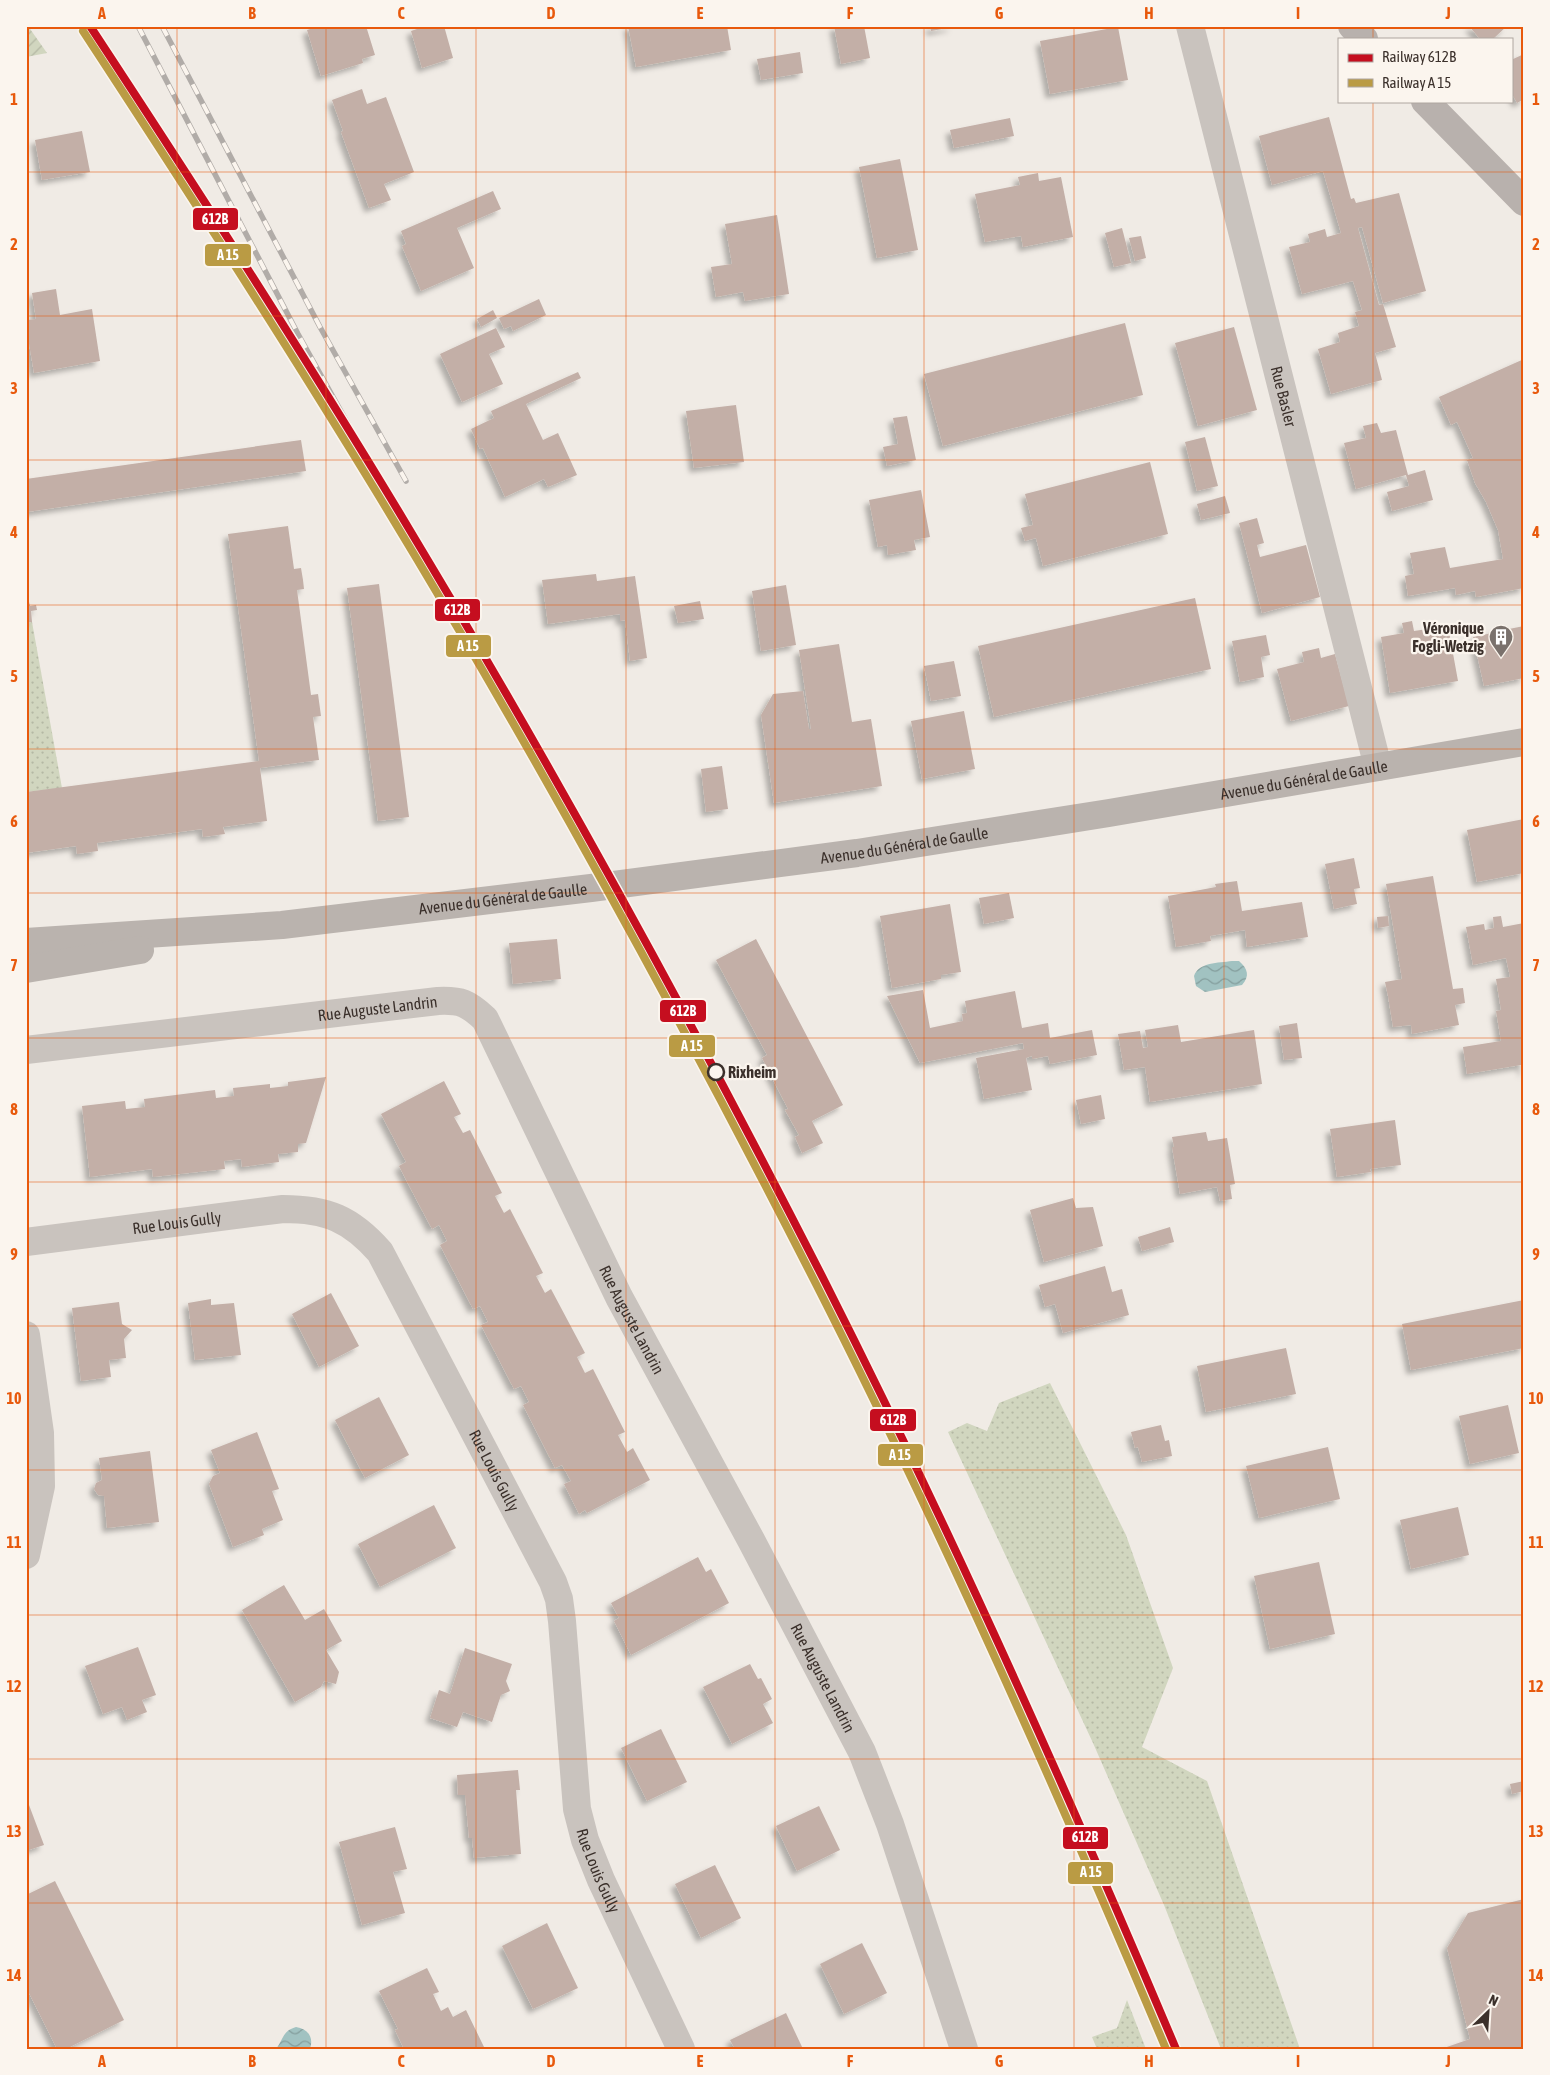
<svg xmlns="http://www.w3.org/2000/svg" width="1550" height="2075" font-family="'Asap Condensed',sans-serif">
	<defs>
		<pattern id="grass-dots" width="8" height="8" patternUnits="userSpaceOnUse" patternTransform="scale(1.25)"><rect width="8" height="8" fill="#d1d6bf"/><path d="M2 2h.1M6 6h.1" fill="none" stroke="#b4b8a4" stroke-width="1.8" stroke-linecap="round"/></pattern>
		<pattern id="garden-furrows" width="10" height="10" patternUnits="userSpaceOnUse" patternTransform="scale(1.25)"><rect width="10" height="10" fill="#d1d6bf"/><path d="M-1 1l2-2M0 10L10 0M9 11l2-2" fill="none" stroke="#b4b8a4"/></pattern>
		<pattern id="water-waves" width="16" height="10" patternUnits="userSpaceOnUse" patternTransform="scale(1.25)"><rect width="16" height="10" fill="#a1c2c1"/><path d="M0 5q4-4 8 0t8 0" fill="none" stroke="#849e9d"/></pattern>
		<filter id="shadow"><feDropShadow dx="-4.5" dy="4.5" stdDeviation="2.5" flood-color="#0004"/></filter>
	</defs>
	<rect width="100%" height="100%" fill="#f0ebe5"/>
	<g fill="url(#grass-dots)">
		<path d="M32 622 62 788 26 792V623Z"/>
		<path d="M1050 1383 1126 1535 1173 1668 1142 1747 1207 1781 1300 2049H1221L1164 1905 1093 1743 948 1432 967 1423 987 1431 999 1403Z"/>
		<path d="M1127 2000 1146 2049H1097L1092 2037 1117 2028Z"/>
	</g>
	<path fill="url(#garden-furrows)" d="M26 26H28L47 53 26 57Z"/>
	<g fill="url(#water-waves)">
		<path d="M1232 961H1239C1248 969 1250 976 1242 985L1205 992 1196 986 1194 976C1199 962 1218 963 1232 961Z"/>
		<path d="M296 2027C308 2029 314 2037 310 2049H276C284 2039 282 2031 296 2027Z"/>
	</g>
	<g fill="#c3afa7" filter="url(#shadow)">
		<path d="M320 26H366L375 55 362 59 363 63 321 76 307 30Z"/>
		<path d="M426 26H444L453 58 422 68 411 31Z"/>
		<path d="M628 26H727L731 50 636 67Z"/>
		<path d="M834 26H864L870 58 841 64Z"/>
		<path d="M930 26H953V27L931 31Z"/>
		<path d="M1469 26H1507L1493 39H1480Z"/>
		<path d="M1118 27 1128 80 1050 94 1040 41Z"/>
		<path d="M800 52 803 73 761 80 757 59Z"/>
		<path d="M1524 54V99L1517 103 1511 92V60Z"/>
		<path d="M362 89 367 104 386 97 414 172 384 184 391 200 369 208 341 132 343 131 332 100Z"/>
		<path d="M1329 117 1351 199 1354 198 1356 203 1399 193 1426 291 1383 303 1362 227 1358 228 1379 305 1383 304 1396 347 1375 353 1382 380 1331 394 1318 349 1340 342 1338 333 1359 326 1355 312 1362 310 1353 281 1302 294 1289 247 1310 242 1308 234 1325 229 1327 237 1341 233 1323 171 1272 185 1259 136Z"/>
		<path d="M1010 118 1014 136 954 148 950 130Z"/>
		<path d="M82 131 90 172 42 180 35 140Z"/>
		<path d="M900 159 918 250 877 258 859 167Z"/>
		<path d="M1038 173 1039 181 1061 177 1073 237 1023 247 1021 236 985 242 975 194 1020 185 1018 177Z"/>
		<path d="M493 191 501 209 457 228 474 268 421 291 402 246 406 244 401 231Z"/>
		<path d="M777 215 789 294 745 301 743 292 716 297 711 267 732 264 725 224Z"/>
		<path d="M1122 228 1131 263 1114 267 1105 233Z"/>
		<path d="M1141 236 1146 258 1135 261 1129 238Z"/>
		<path d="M56 289 60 315 92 309 100 361 34 373 26 326V320L36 319 32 293Z"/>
		<path d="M539 299 546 315 513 331 511 326 504 329 499 318Z"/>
		<path d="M493 310 497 318 481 327 477 319Z"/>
		<path d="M1125 323 1143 395 943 446 924 374Z"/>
		<path d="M1234 327 1257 410 1198 426 1175 343Z"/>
		<path d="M496 328 505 347 489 354 503 384 462 402 440 354Z"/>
		<path d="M1524 359V588L1476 597 1475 591 1456 595 1455 588 1408 596 1405 576 1414 574 1410 553 1445 547 1450 568 1503 559 1498 530 1486 502 1475 483 1467 460 1473 458 1457 422 1451 425 1439 397Z"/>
		<path d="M578 372 581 378 526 404 543 440 558 433 577 475 548 487 544 479 505 497 483 448 480 449 471 429 494 418 491 411Z"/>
		<path d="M736 405 744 462 694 468 686 411Z"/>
		<path d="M907 416 916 460 887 466 883 447 898 444 893 418Z"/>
		<path d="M1377 423 1381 433 1396 430 1408 475 1425 470 1433 500 1392 511 1387 492 1409 486 1406 475 1356 489 1344 443 1366 438 1363 426Z"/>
		<path d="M1205 437 1218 486 1197 491 1185 442Z"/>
		<path d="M301 440 306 471 27 512 26 479Z"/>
		<path d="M1150 462 1168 534 1043 566 1036 538 1025 541 1021 528 1033 525 1025 494Z"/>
		<path d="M921 490 930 537 914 540 916 550 888 555 887 545 878 547 869 500Z"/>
		<path d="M1225 496 1230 513 1201 520 1197 504Z"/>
		<path d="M1257 518 1264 543 1257 545 1260 557 1306 545 1320 597 1262 613 1239 523Z"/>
		<path d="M288 526 294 569 301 568 303 580 304 589 297 590 311 695 318 694 321 716 313 717 319 760 260 768 267 821 223 827 225 834 203 837 202 829 97 843 98 851 77 854 76 846 26 853V792L259 761 228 534Z"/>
		<path d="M596 574 597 581 635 576 647 658 630 661 625 620 620 621V614L548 624 542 580Z"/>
		<path d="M379 584 409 817 378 821 347 588Z"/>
		<path d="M786 585 796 645 761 651 752 591Z"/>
		<path d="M26 590 30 606 36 605 37 610 31 611 32 622 26 623Z"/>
		<path d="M1195 598 1211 669 994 717 978 646Z"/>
		<path d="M700 601 704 619 678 623 674 606Z"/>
		<path d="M1412 621 1414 631 1448 626 1458 681 1390 693 1381 637 1404 633 1402 623Z"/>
		<path d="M1524 626V678L1484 686 1473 637 1492 633 1491 631 1507 627H1509V629Z"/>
		<path d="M1266 635 1270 655 1261 657 1264 677 1240 682 1232 641Z"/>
		<path d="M839 644 852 722 871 719 882 786 774 803 761 715 773 694 803 691 809 729H811L799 650Z"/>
		<path d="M1319 648 1321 658 1335 654 1349 706 1291 721 1277 669 1304 662 1302 652Z"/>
		<path d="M954 661 961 696 931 701 924 666Z"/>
		<path d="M964 711 975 769 922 779 911 721Z"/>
		<path d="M722 766 728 809 706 812 701 769Z"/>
		<path d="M1524 819V873L1477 882 1467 830Z"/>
		<path d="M1354 858 1360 888 1354 889 1357 904 1334 909 1325 864Z"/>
		<path d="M1433 876 1453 989 1463 988 1465 1003 1455 1005 1459 1025 1412 1034 1411 1025 1393 1027 1388 996 1385 982 1402 979 1386 884Z"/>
		<path d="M1237 881 1242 911 1302 902 1308 937 1247 947 1245 930 1210 936 1211 941 1176 947 1168 896 1216 887 1215 884Z"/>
		<path d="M1009 893 1014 918 984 924 979 898Z"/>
		<path d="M950 904 961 972 941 975V979L892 988 880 916Z"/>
		<path d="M1388 916 1389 926 1378 928 1377 917Z"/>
		<path d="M1501 916 1503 927 1524 923V1074L1521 1065 1467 1074 1463 1047 1501 1041 1496 1011 1501 1010 1496 979 1510 977 1506 958 1473 965 1466 927 1484 924 1485 930 1494 928 1493 917Z"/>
		<path d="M557 939 561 979 513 984 509 943Z"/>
		<path d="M756 939 843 1105 812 1121 823 1143 802 1153 795 1137 799 1135 785 1110 788 1109 762 1058 767 1055 716 960Z"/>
		<path d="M923 990 930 1028 963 1021 962 1014 967 1013 965 1001 1015 991 1022 1028 1048 1023 1050 1038 1092 1030 1097 1055 1050 1064 1048 1056 1032 1059V1056L1026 1058 1032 1090 984 1099 976 1058 1024 1049 1023 1043 920 1063 887 996Z"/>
		<path d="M1297 1023 1302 1058 1284 1060 1279 1026Z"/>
		<path d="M1178 1025 1181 1042 1254 1030 1262 1084 1150 1102 1145 1067 1124 1070 1118 1034 1140 1031 1143 1048 1148 1047 1145 1030Z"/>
		<path d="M326 1077 306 1143 298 1144V1152L278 1154 279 1162 242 1167 241 1159 224 1161 225 1169 153 1177 152 1169 90 1177 82 1106 125 1101 126 1109 145 1107 144 1099 215 1090 216 1098 224 1097 234 1096 233 1088 270 1084V1088L288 1086V1082Z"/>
		<path d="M444 1081 461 1114 454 1117 463 1133 470 1130 502 1193 495 1196 504 1213 510 1209 543 1273 536 1276 545 1293 551 1289 585 1353 577 1357 585 1373 593 1369 625 1432 618 1435 627 1452 633 1448 650 1480 587 1513 585 1510 579 1514 564 1484 571 1481 562 1465 555 1468 523 1405 529 1402 521 1386 514 1389 481 1325 488 1322 480 1306 473 1309 440 1245 447 1241 439 1225 432 1229 415 1197 399 1166 406 1162 381 1114Z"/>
		<path d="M1101 1095 1105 1119 1081 1124 1076 1100Z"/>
		<path d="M1395 1120 1401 1165 1370 1169 1371 1172 1337 1177 1330 1129Z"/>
		<path d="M1206 1132 1208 1141 1227 1138 1235 1184 1230 1185 1232 1199 1220 1201 1217 1187 1180 1194 1172 1147H1174L1172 1137Z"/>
		<path d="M1073 1198 1076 1208 1093 1207 1103 1246 1044 1262 1030 1210Z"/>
		<path d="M1170 1227 1174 1242 1142 1251 1138 1237Z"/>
		<path d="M1105 1266 1112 1292 1122 1289 1129 1315 1063 1333 1055 1304 1045 1307 1039 1285Z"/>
		<path d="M331 1293 359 1346 319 1367 292 1314Z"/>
		<path d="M211 1299V1305L234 1303 241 1355 195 1360 188 1303Z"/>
		<path d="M1524 1300V1348L1411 1370 1402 1324Z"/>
		<path d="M119 1302 122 1324 132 1330 124 1339 126 1358 109 1360 111 1377 81 1381 72 1308Z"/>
		<path d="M1286 1348 1296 1394 1206 1412 1197 1366Z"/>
		<path d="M379 1397 409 1455 365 1478 335 1420Z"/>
		<path d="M1508 1405 1519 1453 1470 1464 1459 1416Z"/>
		<path d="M1161 1425 1165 1441 1169 1440 1172 1456 1142 1462 1138 1447 1135 1448 1131 1432Z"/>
		<path d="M257 1432 279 1489 272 1491 283 1520 262 1529 264 1535 233 1547 209 1484 213 1476 220 1473 211 1450Z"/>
		<path d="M1328 1447 1340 1499 1259 1518 1246 1466Z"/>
		<path d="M150 1451 159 1522 107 1528 104 1496 98 1495 94 1489 96 1483 102 1480 99 1458Z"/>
		<path d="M434 1505 456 1548 380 1587 358 1544Z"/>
		<path d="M1458 1507 1469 1555 1411 1569 1400 1520Z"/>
		<path d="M698 1557 706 1572 711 1569 729 1603 631 1655 614 1621 619 1618 611 1603Z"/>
		<path d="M1319 1562 1335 1634 1270 1649 1254 1576Z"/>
		<path d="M284 1585 305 1620 324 1609 342 1641 326 1650 339 1672 336 1684 324 1681 321 1687 295 1702 242 1610Z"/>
		<path d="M138 1647 156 1695 142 1700 147 1712 127 1720 122 1707 103 1714 85 1666Z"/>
		<path d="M465 1648 512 1664 506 1681 510 1691 501 1695 492 1722 463 1712 457 1727 430 1718 439 1690 450 1694Z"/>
		<path d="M750 1664 758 1679 761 1678 772 1699 763 1704 773 1723 732 1744 703 1687Z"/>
		<path d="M661 1729 687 1782 647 1801 621 1748Z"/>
		<path d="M518 1770 520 1790H516L521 1854 474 1858 472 1838H469L465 1795H458L457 1775Z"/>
		<path d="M1524 1781V1791L1512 1794 1510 1784Z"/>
		<path d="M26 1797 44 1845 26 1851Z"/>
		<path d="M819 1806 840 1850 797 1871 776 1826Z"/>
		<path d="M395 1827 407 1869 393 1872 405 1913 362 1925 339 1842Z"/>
		<path d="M715 1865 741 1918 701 1938 675 1884Z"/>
		<path d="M55 1881 124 2020 66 2049H57L26 1987V1895Z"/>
		<path d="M1524 1899V1955L1522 1956 1524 1963V2049H1441L1470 2039 1447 1948 1468 1913Z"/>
		<path d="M547 1923 578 1988 533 2009 502 1946Z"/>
		<path d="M862 1943 887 1993 844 2014 820 1964Z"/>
		<path d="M427 1968 439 1992 433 1994 441 2011 448 2007 453 2017 466 2010 484 2047 404 2049 395 2030 398 2029 379 1991Z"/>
		<path d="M786 2013 803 2049H735L730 2040Z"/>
	</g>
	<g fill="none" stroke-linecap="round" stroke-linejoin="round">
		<g stroke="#c9c3be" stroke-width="28">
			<path id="s1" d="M1190 26 1378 767"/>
			<path id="s2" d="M26 1050 438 1001C461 1000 468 1003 485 1019L619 1297 751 1540 862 1752 890 1824 964 2049"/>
			<path id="s3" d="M26 1242 283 1209C327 1209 351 1219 380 1252L553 1582 559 1599 562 1621 577 1809 585 1840 601 1880 681 2049"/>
			<path d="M26 1335 40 1433 41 1486 26 1555"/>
		</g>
		<g stroke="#bab3ae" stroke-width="28">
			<path id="s4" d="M26 942 282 925 591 888 857 853 1109 813 1524 742"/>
			<path d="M26 969 140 950"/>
		</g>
		<g stroke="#b8b1ad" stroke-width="28">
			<path d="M1352 26 1364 39"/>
			<path d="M1425 101 1524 202"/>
		</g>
		<defs>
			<g id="rail">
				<path d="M138 26 298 334 377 476"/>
				<path d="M162 26 320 327 406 481"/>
			</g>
		</defs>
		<use href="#rail" stroke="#b1aca8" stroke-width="5.5"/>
		<use href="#rail" stroke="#fbf5ee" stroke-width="4" stroke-dasharray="11" stroke-linecap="butt"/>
		<defs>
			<path id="rail-1" d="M90 26C190 178 288 330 382 484 540 744 687 1011 825 1282 952 1533 1067 1790 1176 2049"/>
			<path id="rail-2" d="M83 31C182 182 280 334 374 488 532 747 678 1013 816 1284 943 1534 1057 1790 1166 2049"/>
		</defs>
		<use href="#rail-1" stroke="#fbf5ee" stroke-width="11"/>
		<use href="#rail-2" stroke="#fbf5ee" stroke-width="11"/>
		<use href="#rail-1" stroke="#c50e1f" stroke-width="8"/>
		<use href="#rail-2" stroke="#ba9b44" stroke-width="8"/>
	</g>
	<path fill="none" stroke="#e8590c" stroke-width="1" stroke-opacity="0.55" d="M177 26V2049M326 26V2049M476 26V2049M626 26V2049M775 26V2049M924 26V2049M1074 26V2049M1224 26V2049M1373 26V39M1373 101V2049M26 172H1524M26 316H1524M26 460H1524M26 605H1524M26 749H1524M26 893H1524M26 1038H1524M26 1182H1524M26 1326H1524M26 1470H1524M26 1615H1524M26 1759H1524M26 1903H1524"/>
	<defs>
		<symbol id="building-pin" viewBox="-11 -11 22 30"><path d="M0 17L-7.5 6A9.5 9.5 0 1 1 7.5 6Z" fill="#7a716c" stroke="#fbf5ee"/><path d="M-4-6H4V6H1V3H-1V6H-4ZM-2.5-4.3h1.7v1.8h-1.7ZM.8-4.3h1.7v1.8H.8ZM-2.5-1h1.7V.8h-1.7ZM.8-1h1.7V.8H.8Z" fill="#fff"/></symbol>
	</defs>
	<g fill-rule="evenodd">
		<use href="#building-pin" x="1487" y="623" width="28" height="38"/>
	</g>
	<circle fill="#fbf5ee" stroke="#3b302b" stroke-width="2.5" cx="716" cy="1072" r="8"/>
	<g text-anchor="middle" stroke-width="4.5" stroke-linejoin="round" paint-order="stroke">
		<g font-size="16" fill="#3b302b" stroke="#fbf5ee">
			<text dy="6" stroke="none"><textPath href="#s1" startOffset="382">Rue Basler</textPath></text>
			<text dy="6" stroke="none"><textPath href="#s4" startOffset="1289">Avenue du Général de Gaulle</textPath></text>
			<text dy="6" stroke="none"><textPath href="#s4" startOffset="884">Avenue du Général de Gaulle</textPath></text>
			<text dy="6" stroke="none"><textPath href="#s4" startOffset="479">Avenue du Général de Gaulle</textPath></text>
			<text dy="6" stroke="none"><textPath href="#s2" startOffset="354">Rue Auguste Landrin</textPath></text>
			<text dy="6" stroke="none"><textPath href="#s3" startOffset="152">Rue Louis Gully</textPath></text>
			<text dy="6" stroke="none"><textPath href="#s2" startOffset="802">Rue Auguste Landrin</textPath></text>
			<text dy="6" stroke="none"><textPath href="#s3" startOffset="616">Rue Louis Gully</textPath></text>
			<text dy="6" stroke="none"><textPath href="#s2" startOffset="1208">Rue Auguste Landrin</textPath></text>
			<text dy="6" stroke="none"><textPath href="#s3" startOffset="1036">Rue Louis Gully</textPath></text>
		</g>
		<g font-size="16" font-weight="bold" fill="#3b302b" stroke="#fbf5ee" text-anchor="end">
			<text x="1484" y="634">Véronique<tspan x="1484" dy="18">Fogli-Wetzig</tspan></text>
		</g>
		<g font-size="16" font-weight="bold" fill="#3b302b" stroke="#fbf5ee" text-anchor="start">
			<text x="728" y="1078">Rixheim</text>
		</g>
	</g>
	<g stroke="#fbf5ee" stroke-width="2">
		<rect x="192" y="207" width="47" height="24" rx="5" fill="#c50e1f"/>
		<rect x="204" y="243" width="48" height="24" rx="5" fill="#ba9b44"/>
		<rect x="434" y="598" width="47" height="24" rx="5" fill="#c50e1f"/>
		<rect x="445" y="634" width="47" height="24" rx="5" fill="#ba9b44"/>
		<rect x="659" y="999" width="48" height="24" rx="5" fill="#c50e1f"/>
		<rect x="668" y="1034" width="48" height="24" rx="5" fill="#ba9b44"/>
		<rect x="869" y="1408" width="48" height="24" rx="5" fill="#c50e1f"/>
		<rect x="877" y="1443" width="47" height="24" rx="5" fill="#ba9b44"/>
		<rect x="1062" y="1826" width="47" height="24" rx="5" fill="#c50e1f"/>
		<rect x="1067" y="1861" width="47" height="24" rx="5" fill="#ba9b44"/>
	</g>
	<g font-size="14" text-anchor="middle" font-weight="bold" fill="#fff">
		<text x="215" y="224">612B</text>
		<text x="228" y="260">A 15</text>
		<text x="457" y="615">612B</text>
		<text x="468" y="651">A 15</text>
		<text x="683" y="1016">612B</text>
		<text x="692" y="1051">A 15</text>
		<text x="893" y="1425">612B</text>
		<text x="900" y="1460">A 15</text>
		<text x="1085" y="1842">612B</text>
		<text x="1091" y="1877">A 15</text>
	</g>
	<rect width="1550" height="2075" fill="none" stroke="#fbf5ee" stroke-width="55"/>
	<rect x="1338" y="38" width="175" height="65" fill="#fbf5ee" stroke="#aea6a0"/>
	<rect x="1348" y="54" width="25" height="8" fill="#c50e1f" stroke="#aea6a0"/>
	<text x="1382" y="62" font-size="15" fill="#3b302b">Railway 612B</text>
	<rect x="1348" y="79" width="25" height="8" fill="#ba9b44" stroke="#aea6a0"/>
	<text x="1382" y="88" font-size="15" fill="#3b302b">Railway A 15</text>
	<g transform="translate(1488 2012) rotate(25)" stroke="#fbf5ee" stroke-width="4" paint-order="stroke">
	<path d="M0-4L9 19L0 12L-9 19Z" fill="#3b302b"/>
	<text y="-8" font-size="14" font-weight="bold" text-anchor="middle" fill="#3b302b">N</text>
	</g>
	<rect x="28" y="28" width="1494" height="2020" fill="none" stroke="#e8590c" stroke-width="2"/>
	<g font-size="16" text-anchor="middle" font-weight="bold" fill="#e8590c">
		<text x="102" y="19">A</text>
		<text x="252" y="19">B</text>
		<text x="401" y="19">C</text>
		<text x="551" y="19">D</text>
		<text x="700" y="19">E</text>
		<text x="850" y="19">F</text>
		<text x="999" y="19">G</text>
		<text x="1149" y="19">H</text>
		<text x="1298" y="19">I</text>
		<text x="1448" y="19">J</text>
		<text x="14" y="105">1</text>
		<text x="1536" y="105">1</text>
		<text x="14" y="250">2</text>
		<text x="1536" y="250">2</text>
		<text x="14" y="394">3</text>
		<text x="1536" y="394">3</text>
		<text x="14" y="538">4</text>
		<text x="1536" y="538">4</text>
		<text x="14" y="682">5</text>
		<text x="1536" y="682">5</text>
		<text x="14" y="827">6</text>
		<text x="1536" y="827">6</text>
		<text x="14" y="971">7</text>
		<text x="1536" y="971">7</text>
		<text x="14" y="1115">8</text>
		<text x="1536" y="1115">8</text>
		<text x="14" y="1260">9</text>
		<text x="1536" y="1260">9</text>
		<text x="14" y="1404">10</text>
		<text x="1536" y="1404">10</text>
		<text x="14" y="1548">11</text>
		<text x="1536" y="1548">11</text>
		<text x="14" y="1692">12</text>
		<text x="1536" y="1692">12</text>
		<text x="14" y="1837">13</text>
		<text x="1536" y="1837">13</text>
		<text x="14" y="1981">14</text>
		<text x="1536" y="1981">14</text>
		<text x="102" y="2067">A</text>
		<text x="252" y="2067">B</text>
		<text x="401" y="2067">C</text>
		<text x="551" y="2067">D</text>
		<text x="700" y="2067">E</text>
		<text x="850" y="2067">F</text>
		<text x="999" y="2067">G</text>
		<text x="1149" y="2067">H</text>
		<text x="1298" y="2067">I</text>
		<text x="1448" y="2067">J</text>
	</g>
</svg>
